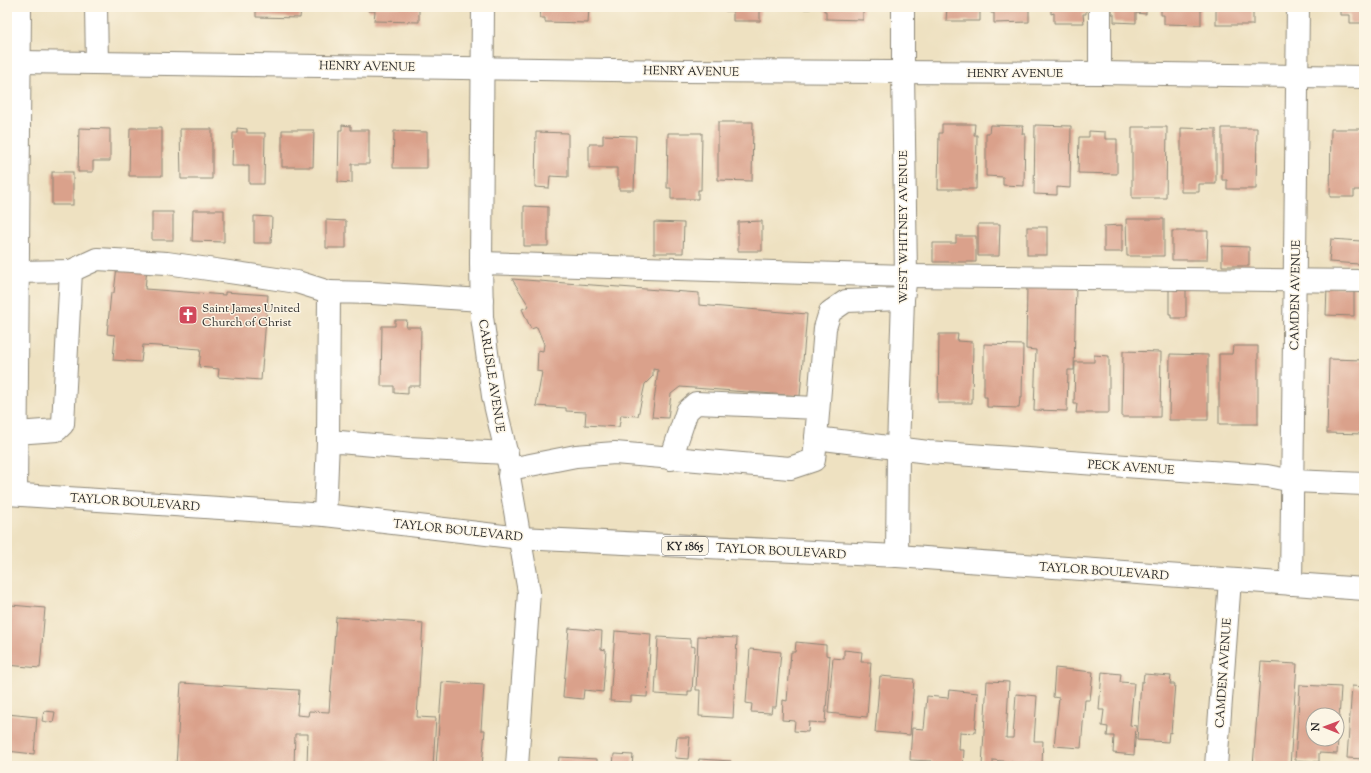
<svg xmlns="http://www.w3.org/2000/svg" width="1371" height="773" font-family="'Sorts Mill Goudy',serif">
	<rect width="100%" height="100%" fill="#fcf5e5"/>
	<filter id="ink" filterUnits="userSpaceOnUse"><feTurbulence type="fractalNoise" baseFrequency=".025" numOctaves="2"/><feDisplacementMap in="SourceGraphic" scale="8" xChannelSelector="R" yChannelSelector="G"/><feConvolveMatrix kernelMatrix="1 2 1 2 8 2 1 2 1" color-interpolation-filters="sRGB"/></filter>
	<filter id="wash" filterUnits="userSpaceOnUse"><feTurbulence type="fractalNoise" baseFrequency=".012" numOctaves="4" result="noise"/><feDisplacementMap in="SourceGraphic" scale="16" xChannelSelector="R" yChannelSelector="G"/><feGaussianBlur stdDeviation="0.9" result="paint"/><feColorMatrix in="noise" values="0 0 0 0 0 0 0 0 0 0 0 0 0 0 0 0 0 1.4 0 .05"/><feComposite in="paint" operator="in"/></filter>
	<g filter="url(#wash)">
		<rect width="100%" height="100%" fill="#eee1c1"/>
		<g id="blocks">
			<g fill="#daa18b" fill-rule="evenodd">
				<path d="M256 7H301L300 18 256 17Z"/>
				<path d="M368 7H419V22L374 21 375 11H368Z"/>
				<path d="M545 7 589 8 588 23 545 22V18H540L541 8 545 9Z"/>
				<path d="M725 7H760V21H733V11H725Z"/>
				<rect x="772" y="7" width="38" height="2"/>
				<path d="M824 7H863V20L826 19V11H824Z"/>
				<path d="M947 7H980V21H946Z"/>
				<path d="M991 7H1029V22L994 23V13H991Z"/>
				<path d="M1051 7H1086V14H1083L1084 23H1054V13L1051 14Z"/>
				<path d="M1112 7H1146V14L1136 13V23L1114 22V14H1112Z"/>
				<path d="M1161 7H1201V25L1164 24V15H1161Z"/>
				<rect x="1216" y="7" width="37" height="18"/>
				<path d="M1340 7H1364V23H1350V15H1340Z"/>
				<path d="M718 122H753L752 181 718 180Z"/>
				<path d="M942 124H975L974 135H977L976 189H938L939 133H942Z"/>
				<path d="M342 125 351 126V130H369V164H352V183L338 182 339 130H342Z"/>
				<path d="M990 125 1023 126 1022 134H1025L1024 186 1003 185V177L986 176V133H989Z"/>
				<path d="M1035 125 1071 126 1070 188 1057 187V195L1034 194Z"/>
				<path d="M1132 127H1167L1166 198H1132Z"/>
				<path d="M79 128 110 129V161H93V172H78Z"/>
				<path d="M130 128H162V176H129Z"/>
				<path d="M237 128 247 129V133H265L264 184H249V166H232L233 133H237Z"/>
				<path d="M1181 128 1216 129V184H1199V192H1181Z"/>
				<path d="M1222 128H1257L1256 189H1227V180H1222Z"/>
				<path d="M180 129H212V179H181Z"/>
				<path d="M1331 129H1364V190H1354V197H1330Z"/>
				<path d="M282 130H314L313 167H282Z"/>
				<path d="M394 131 427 132V168H393Z"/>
				<path d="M1089 131 1105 132V139H1117V174L1078 173 1079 137H1089Z"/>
				<path d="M536 132 568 133V177L550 176 549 188 535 187Z"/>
				<path d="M668 133H702L701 190H698V199H671V188H667Z"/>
				<path d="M603 135 636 136 634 190H619V179H617V168H589V144H603Z"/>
				<rect x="52" y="172" width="21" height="33"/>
				<path d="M524 206 548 207V246H524Z"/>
				<path d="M193 210H224V242L192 241Z"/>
				<rect x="152" y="212" width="21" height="28"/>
				<path d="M254 216 272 217 271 243H254Z"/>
				<path d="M1126 219H1164V256H1127Z"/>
				<path d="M326 220 346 221V248H326Z"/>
				<path d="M762 221V251H738V222Z"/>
				<path d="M654 222 684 223 683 253H654Z"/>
				<path d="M978 224H1000L999 256H978Z"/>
				<path d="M1122 225V252H1104V226Z"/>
				<rect x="1027" y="227" width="20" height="28"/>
				<path d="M1172 231H1208L1207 260H1172Z"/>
				<path d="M956 236H976V262H933V243H956Z"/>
				<path d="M1331 239 1361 241 1359 264 1329 262Z"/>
				<path d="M1222 246 1249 247V266H1222Z"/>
				<path d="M117 266 147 268 145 289 225 295V292L268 295 261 380 218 377 219 369 199 367 201 349 143 345 141 362 113 360 115 335 107 334 111 293H114Z"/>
				<path d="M512 279 699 293V305L807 314 800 396 680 387 671 394 668 418 652 417 658 370 653 369V376L645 384 638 416 621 415 619 427 585 425 586 412 566 411V408L536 406 542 372 537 371 538 350 543 351 544 344 537 327 531 329 522 309 529 306Z"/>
				<path d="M1027 285 1076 286 1074 370H1068L1067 411 1034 410 1036 350 1026 349Z"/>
				<path d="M1169 286 1186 287V318H1171V314H1169Z"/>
				<path d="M1327 287H1354V316L1326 315Z"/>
				<path d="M395 320H407L406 327H421L420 386H408V394L394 393V386H381L382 326H395Z"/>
				<path d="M939 334H958L957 341 973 342 972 403H938Z"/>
				<path d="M984 344 1023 345 1022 398H1020L1019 408 987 407V397H984Z"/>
				<path d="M1233 346H1258V424H1219V354H1232Z"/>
				<path d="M1123 351 1161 352 1160 417H1122Z"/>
				<path d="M1170 354 1208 355V420H1169Z"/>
				<path d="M1094 355 1109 356V413H1076L1077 404H1074L1075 362H1094Z"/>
				<path d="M1329 359 1364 360V434L1327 433Z"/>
				<path d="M11 605 45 608 40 668 7 665V624H10Z"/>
				<path d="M336 617 423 623 417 717 436 718 433 766H307L308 734H295L294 766H176L181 683 299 690 297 715 308 716 309 711 329 712Z"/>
				<path d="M569 628 602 631 601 649 606 650 603 692 584 690 583 699 563 697Z"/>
				<path d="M615 631 651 634 647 697 631 696V702L610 701Z"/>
				<path d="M698 636 737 638 733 718 699 716 700 690H696Z"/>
				<path d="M658 637 691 639V646L695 647 692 691H688V696L655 694Z"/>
				<path d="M796 642 826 645V655L830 656 825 723 809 722 808 732 794 731 795 721 782 720 783 700 787 701 791 652H795Z"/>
				<path d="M750 649 781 652 776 707H772L771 713 751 712 752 704 746 703Z"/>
				<path d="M844 650 862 652 861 662H871L867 717 828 713 833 658 844 659Z"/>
				<path d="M1261 662 1297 664 1290 766H1253Z"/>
				<path d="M1055 668 1093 672 1090 700H1085L1081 748 1054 746 1059 698 1053 697Z"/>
				<path d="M1102 672 1121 674 1120 682 1134 683 1130 725 1136 726 1134 755 1113 753 1114 736H1107L1108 727 1102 726 1104 710H1099Z"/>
				<path d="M1144 674 1171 676 1170 684H1175L1171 733 1169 732 1168 742 1137 740 1141 682H1143Z"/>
				<path d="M880 676 914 679 910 735 875 732Z"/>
				<path d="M987 681 1009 682 1006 738H1013L1016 694 1037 696 1034 741H1043L1042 764 1025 763V766H1012V762L993 760V766H982Z"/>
				<path d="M442 682 484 685 481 730H485L482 766H436Z"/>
				<path d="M1300 685 1341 687 1337 754 1319 753V762L1295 760ZM1313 715H1337V739H1313Z"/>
				<path d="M1352 686 1364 687V759L1347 758Z"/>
				<path d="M949 690 978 693 975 733 960 732 959 750H964L963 766H931L932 761 910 760 912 728 924 729 927 696 948 698Z"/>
				<path d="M44 711 55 712 53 723 42 721Z"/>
				<path d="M7 714 37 717 34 754 7 751Z"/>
				<path d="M677 737H690L688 759 675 758Z"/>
				<path d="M614 754 633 755 632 766H613Z"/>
				<path d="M559 757 597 759V766H558Z"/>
				<path d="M699 759 731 761 730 766H698Z"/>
			</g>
		</g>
	</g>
	<g filter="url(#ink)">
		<use href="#blocks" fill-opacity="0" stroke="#8c8676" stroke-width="1"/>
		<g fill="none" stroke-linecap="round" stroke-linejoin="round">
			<defs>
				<g id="minor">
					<path d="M96 7 97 63"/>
					<path d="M483 7 481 263 482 317 493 396 510 469 509 476 529 592 517 766"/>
					<path d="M1100 7V73"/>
					<path d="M19 62 684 71 1100 73 1364 77"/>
					<path d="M481 263 906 276 1364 281"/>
					<path d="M17 272 71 271"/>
					<path d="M16 433 57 430 63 424 71 271 97 259 167 263 297 282 329 292"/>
					<path d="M816 438 825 328 830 312 846 301 903 299"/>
					<path d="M328 441 329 292 372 293 482 300"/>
					<path d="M671 459 687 411 696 403 818 408"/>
					<path d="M510 469 576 456 615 453 790 468 814 460 816 438 928 452 1267 476 1293 481 1364 484"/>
					<path d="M16 494 20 7"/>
					<path d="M325 515 328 441 408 448 507 453"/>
					<path d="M897 556 898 448 903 299 906 276 903 72V7"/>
					<path d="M1291 584 1298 7"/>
					<path d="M1216 766 1230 580"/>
				</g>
				<path id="major" d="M7 494 325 515 520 538 897 556 1364 589"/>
			</defs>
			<use href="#minor" stroke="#8c8676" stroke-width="24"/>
			<use href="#major" stroke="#8c8676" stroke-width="24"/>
			<use href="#minor" stroke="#fff" stroke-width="22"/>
			<use href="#major" stroke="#fff" stroke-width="22"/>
		</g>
	</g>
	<defs>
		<symbol id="church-square" viewBox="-11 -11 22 22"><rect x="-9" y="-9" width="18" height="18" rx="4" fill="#d1495b" stroke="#fcf5e5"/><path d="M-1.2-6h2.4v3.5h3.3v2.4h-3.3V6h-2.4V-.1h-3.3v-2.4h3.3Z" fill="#fff"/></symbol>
	</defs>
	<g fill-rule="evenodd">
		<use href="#church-square" x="177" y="304" width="22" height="22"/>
	</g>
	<g text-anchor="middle" stroke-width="3" stroke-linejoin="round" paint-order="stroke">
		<rect fill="#fcf5e5" stroke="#6a6863" stroke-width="1" x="662" y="537" width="46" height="18" rx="3"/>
		<g font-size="11" font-weight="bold" fill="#2b2b2b">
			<text x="685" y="550">KY 1865</text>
		</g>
		<g font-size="12" fill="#2b2b2b" stroke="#fcf5e5">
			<text transform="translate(367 66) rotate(1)" y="4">HENRY AVENUE</text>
			<text transform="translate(691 71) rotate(1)" y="4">HENRY AVENUE</text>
			<text x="1015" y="77">HENRY AVENUE</text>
			<text transform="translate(903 227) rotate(-90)" y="4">WEST WHITNEY AVENUE</text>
			<text transform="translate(1295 295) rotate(-89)" y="4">CAMDEN AVENUE</text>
			<text transform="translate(492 376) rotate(81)" y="4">CARLISLE AVENUE</text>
			<text transform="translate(1131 467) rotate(4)" y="4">PECK AVENUE</text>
			<text transform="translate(135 502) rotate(4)" y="4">TAYLOR BOULEVARD</text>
			<text transform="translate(458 530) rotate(6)" y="4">TAYLOR BOULEVARD</text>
			<text transform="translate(781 551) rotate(3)" y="4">TAYLOR BOULEVARD</text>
			<text transform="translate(1104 571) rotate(4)" y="4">TAYLOR BOULEVARD</text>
			<text transform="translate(1223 673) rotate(-86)" y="4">CAMDEN AVENUE</text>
		</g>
		<g font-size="12" fill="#2b2b2b" stroke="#fcf5e5" text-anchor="start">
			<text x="202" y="312">Saint James United<tspan x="202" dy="14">Church of Christ</tspan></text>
		</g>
	</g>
	<rect width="1371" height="773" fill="none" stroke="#fcf5e5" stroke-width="24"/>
	<g transform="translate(1325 727) rotate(271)"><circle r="19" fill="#fcf5e5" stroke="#a8a49b"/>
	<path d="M0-3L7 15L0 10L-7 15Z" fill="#d1495b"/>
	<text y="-6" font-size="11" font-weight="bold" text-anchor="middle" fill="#2b2b2b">N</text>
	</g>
</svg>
